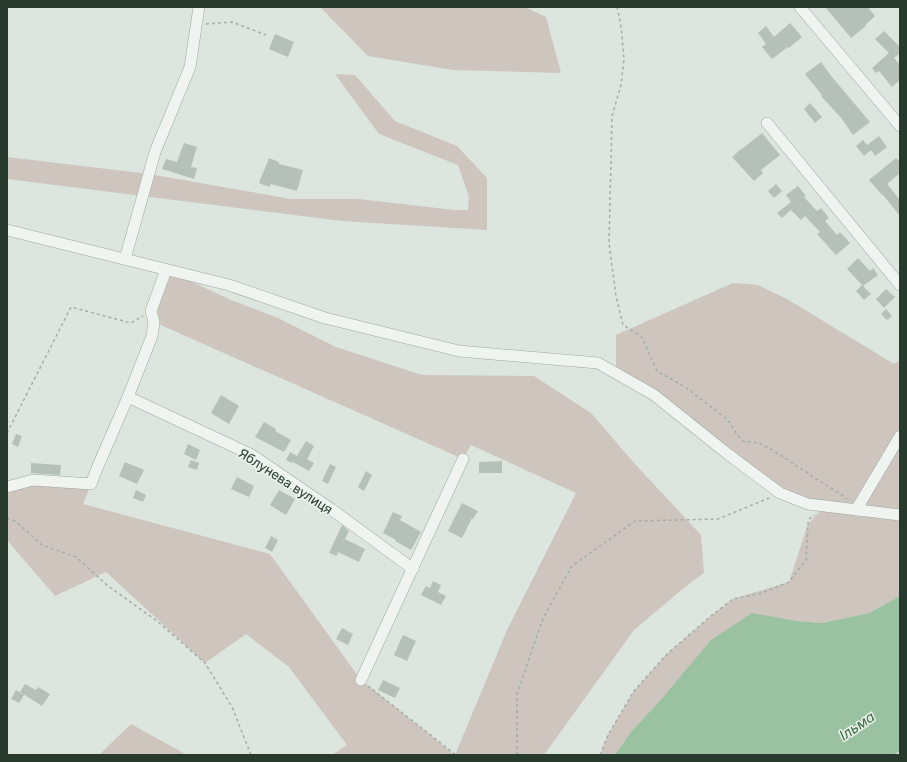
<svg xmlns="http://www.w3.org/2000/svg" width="907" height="762" font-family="Inter,sans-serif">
	<rect width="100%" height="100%" fill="#dde5df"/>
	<g fill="#cec5bf">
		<path d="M320 7H525L546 17 561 73 453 70 368 56Z"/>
		<path d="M335 74 355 75 395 121 457 146 487 178V230L342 221 7 179V157L149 174 291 199H359L454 210H468L469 197 458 165 379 134Z"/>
		<path d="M166 270 231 300 278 318 336 347 422 375 534 376 591 413 635 464 701 535 704 573 685 587 634 630 544 755H332L347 745 289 667 246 634 205 663 106 572 55 596 7 540V487L33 480 91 484 83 504 270 554 361 680 455 755 507 630 576 493 471 445 463 459 154 322Z"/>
		<path d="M733 283 758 285 787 299 894 364 900 360V596L869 613 822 623 796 621 664 696 630 733 615 755H600L608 735 634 691 667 654 711 616 733 599 789 582 808 524 825 506 780 493 616 374V335Z"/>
		<path d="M131 724 187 755H99Z"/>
	</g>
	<path fill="#9bc2a0" d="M900 596V751L894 755H615L630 733 664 696 711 640 752 613 796 621 822 623 869 613Z"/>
	<g fill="#b5c1b8">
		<path d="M825 7H868L875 16 865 25 866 26 851 38Z"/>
		<path d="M790 23 802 37 789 48 788 47 772 59 762 47 766 44 758 33 766 26 774 37Z"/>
		<path d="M884 31 900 47V53L894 58 900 65V80L892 87 879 71 876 73 872 68 889 53 875 39Z"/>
		<path d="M275 34 294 42 288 57 269 49Z"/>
		<path d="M821 62 832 77 870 122 853 135 842 119 821 96 822 95 805 74Z"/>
		<path d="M810 103 822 117 815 123 804 109Z"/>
		<path d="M762 133 780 155 761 170 763 173 754 181 732 157 741 149H742Z"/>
		<path d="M879 136 887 147 875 156 871 150 864 156 856 146 863 140 867 145Z"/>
		<path d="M184 143 197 147 191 167 197 168 194 179 162 169 166 159 177 162Z"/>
		<path d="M269 158 279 162V164L303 170 297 191 271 184 269 187 259 183Z"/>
		<path d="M896 158 900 162V173L887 184 900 200V216L883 195H882L869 180Z"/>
		<path d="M776 184 782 191 774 198 768 191Z"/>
		<path d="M798 186 806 196 804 197 817 211 821 208 829 218 825 221 837 235 840 232 850 243 836 255 817 234 820 232 805 216 801 220 791 210 782 218 777 213 791 202 786 195Z"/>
		<path d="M858 258 870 271 873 268 878 275 863 286 871 294 864 300 856 291 862 285 847 269Z"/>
		<path d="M886 289 895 297 884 308 876 299Z"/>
		<path d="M886 309 892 316 887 320 881 314Z"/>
		<path d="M221 395 239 406 229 424 211 413Z"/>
		<path d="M264 422 276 429 275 431 291 440 284 452 255 437Z"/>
		<path d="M16 434 22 436 18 447 12 444Z"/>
		<path d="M306 441 314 446 307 459 314 463 309 471 293 462 292 463 286 460 290 452 297 456Z"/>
		<path d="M188 444 200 450 196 460 184 454Z"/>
		<path d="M191 460 199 463 197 470 188 467Z"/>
		<path d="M502 461V473H479V462Z"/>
		<path d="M125 462 144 470 137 484 119 476Z"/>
		<path d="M31 463 61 465 60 475 31 473Z"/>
		<path d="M330 464 336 467 328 484 322 481Z"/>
		<path d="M366 471 372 475 364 491 358 487Z"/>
		<path d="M237 477 254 486 249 497 231 489Z"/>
		<path d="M136 490 146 495 143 502 133 498Z"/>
		<path d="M279 490 295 499 286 515 270 505Z"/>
		<path d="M462 503 478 511 473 519 472 518 462 538 448 531Z"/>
		<path d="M393 512 402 516 400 520 421 532 411 550 395 541 396 540 383 533Z"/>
		<path d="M342 525 349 531 345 539 365 549 359 562 338 552 337 556 329 553Z"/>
		<path d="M271 536 278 540 272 552 265 548Z"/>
		<path d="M433 581 441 585 438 592 446 596 441 605 421 595 426 586 430 588Z"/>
		<path d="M342 628 353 634 348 645 336 639Z"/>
		<path d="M403 635 416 641 407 661 394 655Z"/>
		<path d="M383 680 400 688 395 698 378 690Z"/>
		<path d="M25 684 36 690 38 687 50 694 42 706 20 692Z"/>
		<path d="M16 690 24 695 19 703 11 699Z"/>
	</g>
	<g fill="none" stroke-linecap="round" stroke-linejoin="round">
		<defs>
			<g id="minor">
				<path d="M800 7 900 126"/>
				<path d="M767 123 900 285"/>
				<path d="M7 230 229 285 325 318 459 351 598 363 654 395 729 455 780 493 808 504 900 515"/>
				<path d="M125 259 155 152 190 67 199 7"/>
				<path d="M128 397 252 455 331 509 413 569"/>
				<path d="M7 487 33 480 91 484 98 466 128 397 152 336 154 322 151 311 166 270"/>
				<path d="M856 510 900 436"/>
				<path d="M361 680 463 459"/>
			</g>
		</defs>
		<use href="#minor" stroke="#9ca79f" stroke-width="12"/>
		<g stroke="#a3ada6" stroke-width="1.5" stroke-dasharray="3 3" stroke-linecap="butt">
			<path d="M617 7 621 26 624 59 621 85 612 116 609 243 616 296 623 325 641 336 657 371 685 387 728 420 736 433 743 441 759 443 774 451 818 480 842 495 847 499"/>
			<path d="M206 24 232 22 266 35"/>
			<path d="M7 433 71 307 131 323 143 316"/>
			<path d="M7 518 15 521 42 545 76 557 108 586 157 621 205 663 232 707 251 755"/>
			<path d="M368 686 456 755"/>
			<path d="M517 755V694L543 618 572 566 635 521 718 519 769 498"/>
			<path d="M600 755 608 735 634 691 667 654 711 616 733 599 762 593 789 582 806 560 808 524 809 519 815 515"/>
		</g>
		<use href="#minor" stroke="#eff4f0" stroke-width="11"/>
	</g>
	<g text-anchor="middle" stroke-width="3" stroke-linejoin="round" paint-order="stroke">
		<g font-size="13" fill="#283a2d" stroke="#ecf3ed">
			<text transform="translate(286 481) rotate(33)" y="5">Яблунева вулиця</text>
		</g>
		<g font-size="14" font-style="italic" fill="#376940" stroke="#ecf3ed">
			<text transform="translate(857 726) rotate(-34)" y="5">Ільма</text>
		</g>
	</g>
	<rect width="907" height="762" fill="none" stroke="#283a2d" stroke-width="16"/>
</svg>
